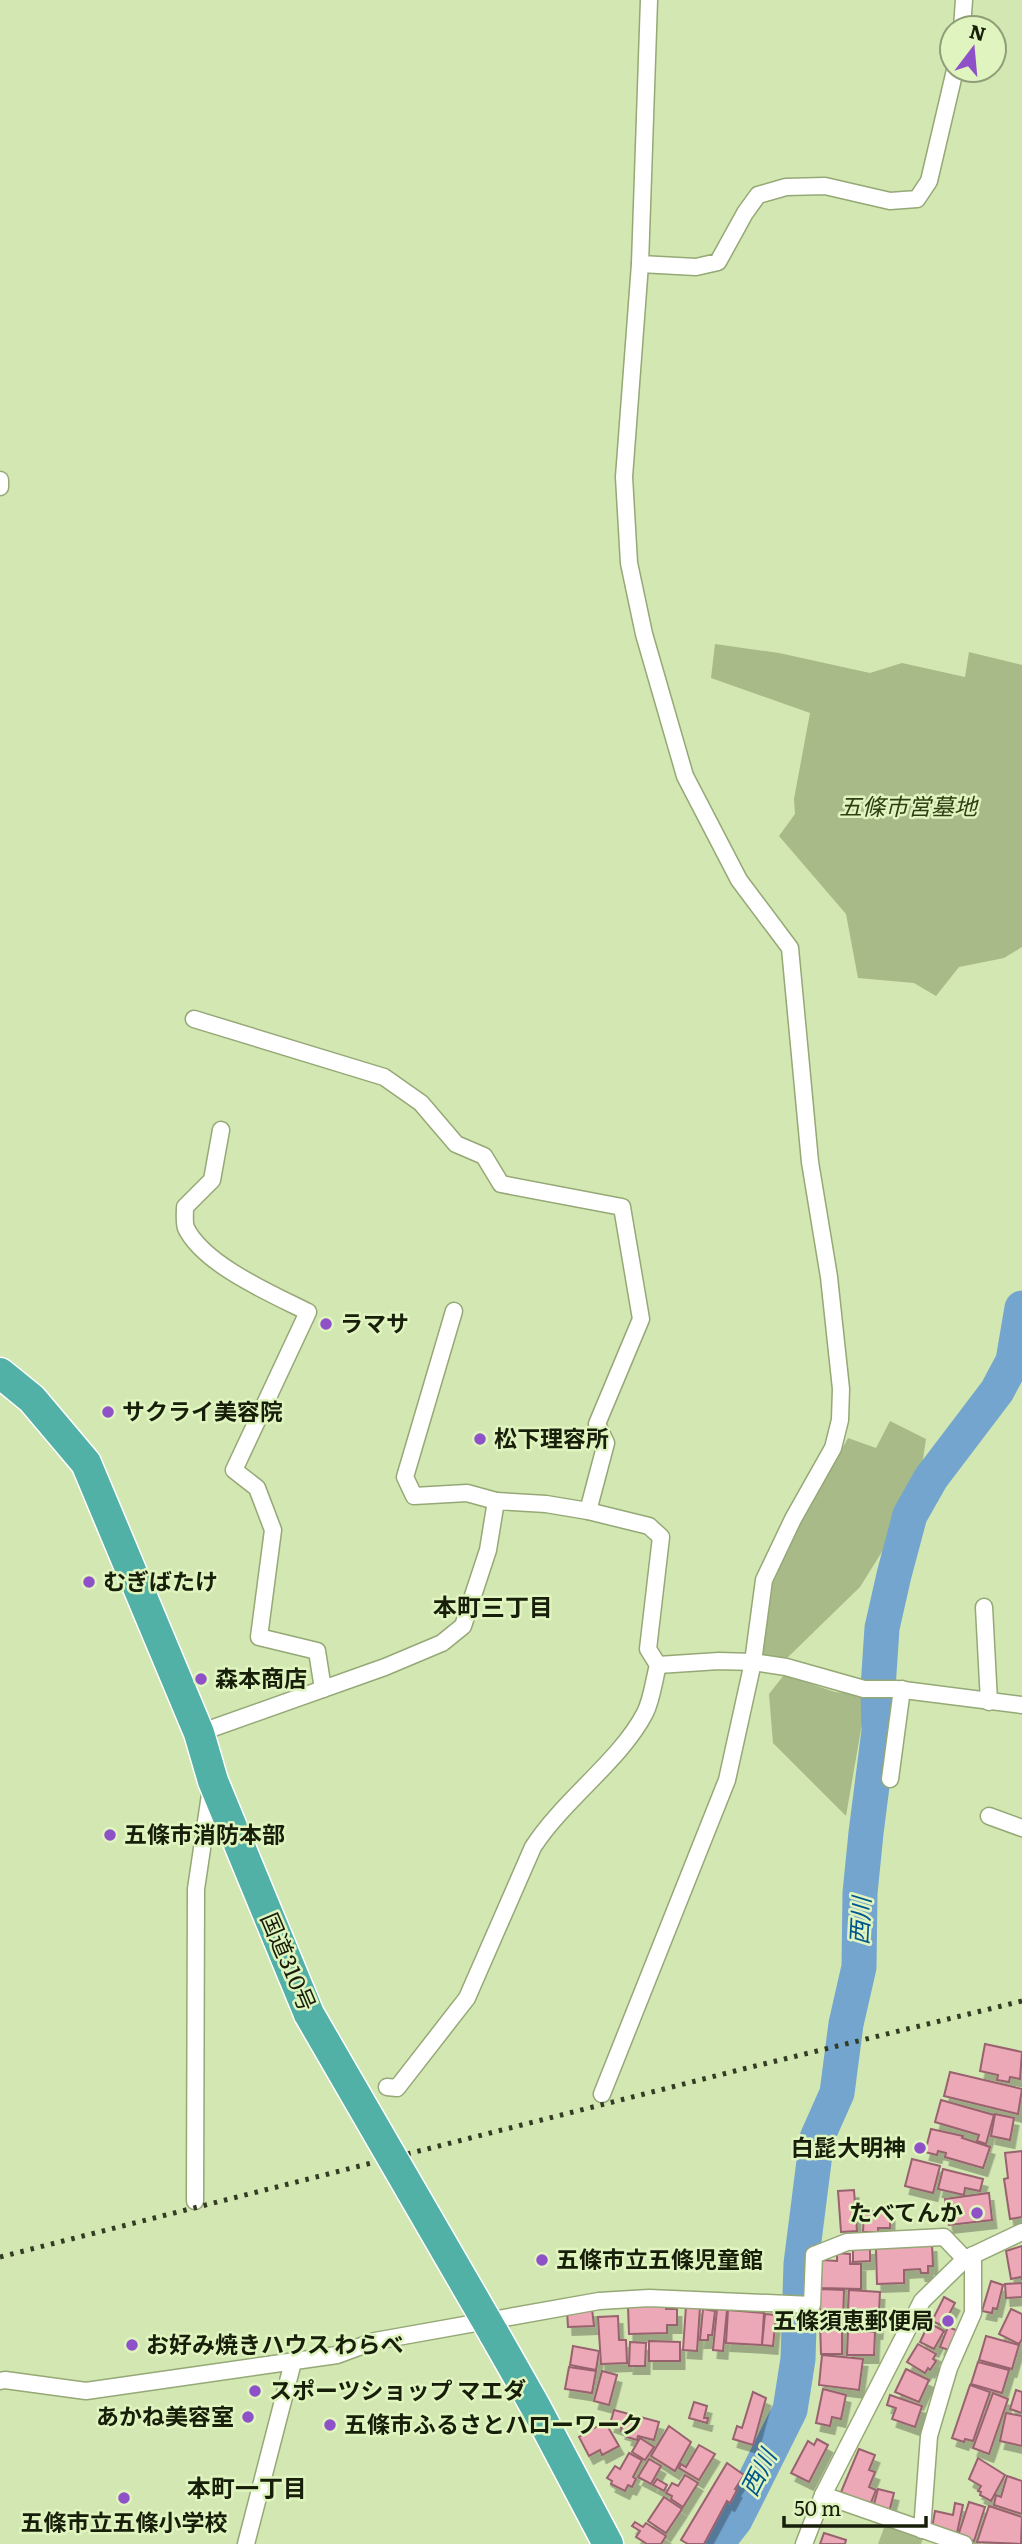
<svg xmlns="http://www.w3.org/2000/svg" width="1022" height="2544" font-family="Literata,'Noto Sans JP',serif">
	<defs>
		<filter id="shadow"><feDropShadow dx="4.5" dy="8" stdDeviation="0" flood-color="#0004"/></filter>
	</defs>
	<rect width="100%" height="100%" fill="#d2e7b2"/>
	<g fill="#a7ba88">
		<path d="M715 644 779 653 870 673 902 663 965 677 969 652 1022 665V947L1004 958 959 967 936 996 914 983 858 978 846 914 779 836 795 814 794 799 810 713 711 678Z"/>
		<path d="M890 1421 926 1439 922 1466 903 1518 860 1587 784 1661 761 1654 773 1582 795 1534 848 1438 876 1448Z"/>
		<path d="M784 1675 835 1692 867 1695 846 1816 773 1743 769 1694Z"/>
		<path d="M885 2525 923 2538 921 2544H878Z"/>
	</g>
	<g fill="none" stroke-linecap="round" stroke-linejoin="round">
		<path stroke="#73a5cf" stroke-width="35" d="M716 2544 735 2520 790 2410 798 2359 801 2264 817 2138 837 2093 846 2024 859 1967 860 1893 866 1833 879 1731 878 1688 882 1628 894 1575 910 1515 931 1478 997 1391 1013 1361 1022 1308"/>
	</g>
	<g fill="#eca8b6" stroke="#98626e" stroke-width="2" filter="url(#shadow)">
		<path d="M985 2044 1022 2052 1020 2079 1010 2077 1009 2082 997 2080 998 2075 980 2071Z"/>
		<path d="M950 2072 1022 2089 1018 2114 944 2096Z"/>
		<path d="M941 2100 994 2115 986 2144 977 2141 979 2135 935 2122Z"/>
		<path d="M995 2114 1014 2118 1010 2140 991 2136Z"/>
		<path d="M931 2129 963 2136 962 2138 990 2147 983 2168 945 2157 946 2153 938 2151 937 2155 925 2152Z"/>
		<path d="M1022 2151V2217L1010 2219 1004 2179 1008 2178 1005 2153Z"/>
		<path d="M912 2159 940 2166 933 2193 905 2186Z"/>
		<path d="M943 2169 983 2179 980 2191 965 2188 964 2195 938 2189Z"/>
		<path d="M854 2190 857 2231 841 2232 838 2191Z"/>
		<path d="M989 2193 992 2220 949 2225 945 2199Z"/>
		<path d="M864 2211 890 2212V2228H878V2232H863Z"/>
		<path d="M932 2244 933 2266H928V2273H921L920 2269 904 2270V2283L877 2284 876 2249H873L872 2245Z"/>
		<path d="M1022 2246V2280L1021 2277 1011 2279 1006 2251Z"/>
		<path d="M853 2247H870V2261L853 2262Z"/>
		<path d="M837 2253 850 2254V2264H861V2289L821 2288V2260L837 2261Z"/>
		<path d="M991 2281 1003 2285 997 2309 993 2308 992 2313 982 2311Z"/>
		<path d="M1022 2283V2297L1006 2298 1005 2284Z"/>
		<path d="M820 2289 844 2290 843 2320 820 2319Z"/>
		<path d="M849 2290 880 2292 878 2331 847 2329Z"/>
		<path d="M944 2297 955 2303 943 2326 932 2321Z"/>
		<path d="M666 2304V2309H677V2325H667V2333L629 2334 628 2306Z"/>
		<path d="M686 2306 700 2307 697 2351 683 2350Z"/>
		<path d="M592 2309 594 2326 568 2327 567 2311Z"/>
		<path d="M703 2309 715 2311 712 2335H708V2340H700Z"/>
		<path d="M717 2309 727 2310 723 2351 713 2350Z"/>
		<path d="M1011 2309 1022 2314V2339L1019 2344 999 2334Z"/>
		<path d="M728 2310 764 2313 762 2345 726 2343Z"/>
		<path d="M765 2314 776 2315 773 2346 762 2345Z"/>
		<path d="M618 2316 619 2340H626L627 2363 601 2364 598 2317Z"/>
		<path d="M820 2323H842V2354H821Z"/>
		<path d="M929 2323 944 2331 934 2349 920 2342Z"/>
		<path d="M948 2327 961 2332 954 2352 940 2347Z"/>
		<path d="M848 2331 875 2332 874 2355H847Z"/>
		<path d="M986 2336 1019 2345 1012 2369 979 2360Z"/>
		<path d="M649 2341 680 2342V2361H649Z"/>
		<path d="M630 2342 646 2343 645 2366H629Z"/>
		<path d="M918 2344 936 2354 933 2359 936 2361 930 2370 928 2368 925 2373 907 2362Z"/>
		<path d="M573 2346 599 2351 596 2370 570 2365Z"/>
		<path d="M822 2355 863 2359 859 2390 819 2385Z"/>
		<path d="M978 2362 1009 2370 1002 2393 971 2384Z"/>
		<path d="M569 2367 596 2371 592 2393 565 2389Z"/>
		<path d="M906 2369 929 2380 919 2402 895 2392Z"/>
		<path d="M602 2371 617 2375 609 2405 594 2401Z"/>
		<path d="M970 2385 990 2392 973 2441 965 2439 964 2442 952 2438Z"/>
		<path d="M823 2389 846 2395 841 2419 832 2417 830 2426 816 2423Z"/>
		<path d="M1016 2390 1022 2392V2413L1010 2409Z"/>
		<path d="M753 2392 766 2398 753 2445 733 2439 737 2426 742 2428Z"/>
		<path d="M993 2393 1008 2399 989 2454 973 2448Z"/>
		<path d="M890 2395 922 2406 915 2427 892 2419 896 2408 887 2405Z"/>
		<path d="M694 2402 707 2406 704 2418H708L707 2423 689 2418Z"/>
		<path d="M614 2410 659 2422 654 2440 638 2436 637 2440 627 2437 628 2433 621 2431 622 2428 610 2424Z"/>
		<path d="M1006 2413 1022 2416V2446L1000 2441Z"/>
		<path d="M605 2422 619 2446 602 2455 600 2450 589 2456 579 2437Z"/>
		<path d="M669 2426 691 2442 675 2471 651 2456Z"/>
		<path d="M640 2438 654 2447 645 2460 632 2452Z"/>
		<path d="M817 2439 828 2445 809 2482 791 2473 808 2441 814 2445Z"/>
		<path d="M699 2445 715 2454 699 2480 679 2468 681 2464 686 2467Z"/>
		<path d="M859 2449 875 2455 869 2470 875 2472 869 2487 876 2490 870 2505 841 2492Z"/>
		<path d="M629 2453 642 2460 633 2477 636 2479 632 2487 628 2485 625 2491 611 2484 612 2481 607 2478 615 2466 620 2469Z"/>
		<path d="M978 2458 1005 2475 991 2501 980 2495 981 2492 978 2491 981 2486 969 2479Z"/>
		<path d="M649 2459 661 2466 651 2484 638 2477Z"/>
		<path d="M727 2463 744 2475 735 2489 737 2490 730 2503 727 2501 704 2544H688L681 2540Z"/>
		<path d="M685 2475 698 2483 683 2507 671 2499 672 2496 666 2493 672 2483 678 2486Z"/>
		<path d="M1007 2476 1022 2481V2514L994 2505 996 2495 1001 2497Z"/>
		<path d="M657 2479 667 2485 664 2491 653 2485Z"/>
		<path d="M878 2489 894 2493 889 2512 873 2508Z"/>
		<path d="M664 2497 682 2509 666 2533 648 2521Z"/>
		<path d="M969 2502 985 2507 974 2541 958 2536Z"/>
		<path d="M955 2503 963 2505 957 2533 932 2528 935 2511 953 2515Z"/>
		<path d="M989 2506 1022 2517 1021 2544 977 2542Z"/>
		<path d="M635 2522 643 2527 646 2523 666 2536 661 2544H647L636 2537 640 2531 632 2526Z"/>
		<path d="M824 2533 846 2540 845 2544H820Z"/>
	</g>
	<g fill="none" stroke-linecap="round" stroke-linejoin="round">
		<defs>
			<g id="street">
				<path d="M962 28 964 0"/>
				<path d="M640 264 696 267 718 262 745 213 758 195 786 187 825 186 890 201 917 199 929 181 955 70"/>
				<path d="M0 480V487"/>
				<path d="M194 1019 384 1077 421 1103 456 1144 484 1156 501 1184 622 1207 641 1319 597 1424 606 1443 588 1511"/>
				<path d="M221 1130 212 1180 185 1207C185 1213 184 1223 186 1228 204 1265 272 1294 308 1312L234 1470 257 1488 273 1530 259 1637 317 1651 323 1689"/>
				<path d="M454 1311 405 1477 414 1496 467 1493 496 1501"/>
				<path d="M984 1607 989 1702"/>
				<path d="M658 1665 719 1661 753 1662 786 1667 864 1689H896L1022 1705"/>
				<path d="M199 1733 385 1667 442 1643 463 1626 488 1550 496 1501 546 1504 588 1511 649 1526 661 1537 648 1649 658 1665C654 1680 652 1699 645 1713 620 1761 564 1799 533 1847L467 1998 397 2088 387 2087"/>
				<path d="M890 1779 902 1689"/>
				<path d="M989 1816 1022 1828"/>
				<path d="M602 2094 727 1780 753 1662 764 1580 793 1519 833 1448 840 1420 841 1389 829 1277 810 1162 790 948 739 880 685 776 644 634 629 563 624 477 640 264 649 0"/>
				<path d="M195 2201 196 1889 211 1788"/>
				<path d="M0 2381 5 2380 86 2391 337 2355 375 2341 599 2301 649 2298 812 2305 814 2255 847 2242 944 2237 965 2259"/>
				<path d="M823 2495 964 2544"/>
				<path d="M922 2530 929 2436 949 2368 973 2313V2255"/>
				<path d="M246 2544 293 2362"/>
				<path d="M804 2544 823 2495 922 2301 965 2259 1022 2232"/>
			</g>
			<g id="highway">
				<path d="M0 1373 32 1399 86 1463 199 1733 213 1781 309 2014"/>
				<path d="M493 2332 535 2406 608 2544"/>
			</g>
		</defs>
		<use href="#street" stroke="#95a876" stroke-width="19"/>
		<use href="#highway" stroke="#fff" stroke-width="33"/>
		<use href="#street" stroke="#fff" stroke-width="16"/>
		<use href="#highway" stroke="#51b1a6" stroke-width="30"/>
		<path stroke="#333c23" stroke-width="5" stroke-dasharray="3.5 7" stroke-linecap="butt" d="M0 2257 739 2070 1022 2001"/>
		<defs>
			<path id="highway-bridge" d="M309 2014 493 2332"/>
		</defs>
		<use href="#highway-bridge" stroke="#fff" stroke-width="33" stroke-linecap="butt"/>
		<use href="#highway-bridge" stroke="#51b1a6" stroke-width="30"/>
	</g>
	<g fill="#8e51c7" stroke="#e0f4bf" stroke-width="2.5">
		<circle cx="326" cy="1324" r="7"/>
		<circle cx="108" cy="1412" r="7"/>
		<circle cx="480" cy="1439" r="7"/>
		<circle cx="89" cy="1582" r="7"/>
		<circle cx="201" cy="1679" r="7"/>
		<circle cx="110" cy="1835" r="7"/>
		<circle cx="920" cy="2148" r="7"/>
		<circle cx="977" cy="2213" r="7"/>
		<circle cx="542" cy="2260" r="7"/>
		<circle cx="948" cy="2321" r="7"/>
		<circle cx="132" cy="2345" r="7"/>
		<circle cx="255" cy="2391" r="7"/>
		<circle cx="248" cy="2417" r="7"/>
		<circle cx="330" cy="2425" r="7"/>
		<circle cx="124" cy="2498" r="7"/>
	</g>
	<g text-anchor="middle" stroke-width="5" stroke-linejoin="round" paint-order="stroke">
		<g font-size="23" font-style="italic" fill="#303e13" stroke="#e0f4bf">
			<text x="908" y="815">五條市営墓地</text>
		</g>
		<g font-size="23" font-weight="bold" fill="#171e0a" stroke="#e0f4bf" text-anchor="start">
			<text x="340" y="1332">ラマサ</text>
			<text x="122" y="1420">サクライ美容院</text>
			<text x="494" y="1447">松下理容所</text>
			<text x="103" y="1590">むぎばたけ</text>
			<text x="215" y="1687">森本商店</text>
			<text x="124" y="1843">五條市消防本部</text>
			<text x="906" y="2156" text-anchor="end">白髭大明神</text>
			<text x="963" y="2221" text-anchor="end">たべてんか</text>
			<text x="556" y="2268">五條市立五條児童館</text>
			<text x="934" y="2329" text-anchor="end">五條須恵郵便局</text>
			<text x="146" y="2353">お好み焼きハウス わらべ</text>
			<text x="269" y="2399">スポーツショップ マエダ</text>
			<text x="234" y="2425" text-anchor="end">あかね美容室</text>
			<text x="344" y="2433">五條市ふるさとハローワーク</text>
			<text x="124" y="2531" text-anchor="middle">五條市立五條小学校</text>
		</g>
		<g font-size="23" fill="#171e0a" stroke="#e0f4bf">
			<text transform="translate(288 1962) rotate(67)" y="8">国道310号</text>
		</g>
		<g font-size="24" font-weight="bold" fill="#171e0a" stroke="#e0f4bf">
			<text x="493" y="1616">本町三丁目</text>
			<text x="247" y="2497">本町一丁目</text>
		</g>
		<g font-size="24" font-style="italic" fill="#00578d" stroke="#e0f4bf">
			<text transform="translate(861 1921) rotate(-87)" y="8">西川</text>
			<text transform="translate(759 2473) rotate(-63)" y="8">西川</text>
		</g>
	</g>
	<g transform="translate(973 49) rotate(16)"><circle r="33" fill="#e0f4bf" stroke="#909e77" stroke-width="2"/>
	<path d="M0-5L12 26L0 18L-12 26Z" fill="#8e51c7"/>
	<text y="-10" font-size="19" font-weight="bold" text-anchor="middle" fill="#171e0a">N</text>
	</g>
	<path d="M784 2516v10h142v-10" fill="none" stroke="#171e0a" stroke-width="3.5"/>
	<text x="794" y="2516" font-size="21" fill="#171e0a" stroke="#e0f4bf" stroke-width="5" paint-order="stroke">50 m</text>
</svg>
